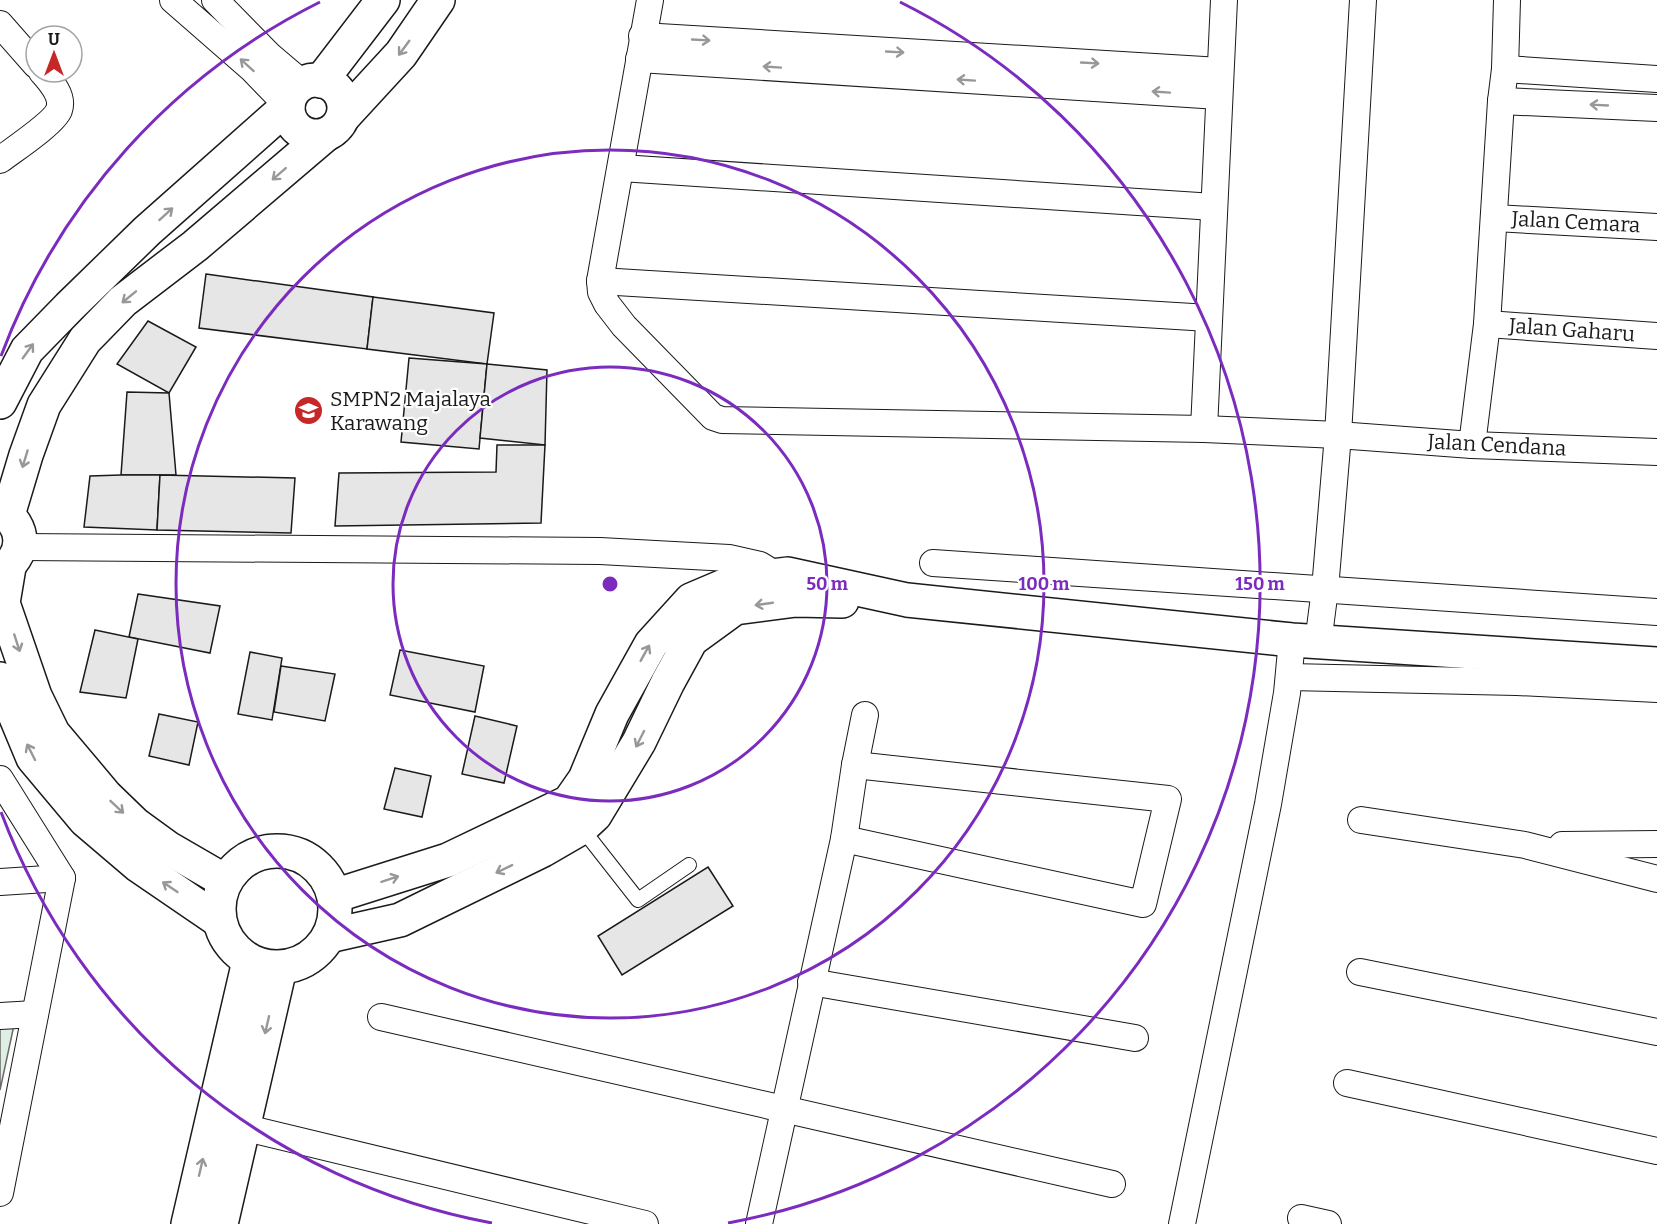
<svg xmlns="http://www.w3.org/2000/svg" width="1657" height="1224" font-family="Bitter,serif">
	<rect width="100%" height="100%" fill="#fff"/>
	<path fill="#e0efe3" stroke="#6a6a6a" stroke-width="1.5" d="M14 1025 0 1090V1026Z"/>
	<g fill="#e6e6e6" stroke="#1a1a1a" stroke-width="1.5">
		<path d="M206 274 373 297 367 349 199 328Z"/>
		<path d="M373 297 494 313 487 364 367 349Z"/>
		<path d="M148 321 196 347 169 393 117 364Z"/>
		<path d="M409 358 487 364 479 449 401 442Z"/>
		<path d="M487 364 547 370 545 445 480 438Z"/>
		<path d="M127 392 169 393 176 475H121Z"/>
		<path d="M497 445H545L541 523 335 526 339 473 496 472Z"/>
		<path d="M121 475H160L157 530 84 527 90 476Z"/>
		<path d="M160 475 295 478 291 533 157 530Z"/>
		<path d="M138 594 220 606 210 653 129 637Z"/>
		<path d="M95 630 138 639 126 698 80 692Z"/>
		<path d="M400 650 484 666 475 712 390 695Z"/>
		<path d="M250 652 282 658 272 720 238 714Z"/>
		<path d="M281 666 335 674 325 721 274 712Z"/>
		<path d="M159 714 198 722 189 765 149 756Z"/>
		<path d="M475 716 517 726 504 783 462 774Z"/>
		<path d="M395 768 431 776 422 817 384 809Z"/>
		<path d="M708 867 733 906 622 975 598 936Z"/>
	</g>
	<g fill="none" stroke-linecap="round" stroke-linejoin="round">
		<defs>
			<path id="service" d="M580 826 638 900 689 865"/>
			<g id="minor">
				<path d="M173 0 252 69 288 106"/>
				<path d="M215 0 270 56 303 84"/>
				<path d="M650 0 600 281 601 292 607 304 624 326 713 417 722 420 1204 429 1338 435 1472 445 1657 452"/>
				<path d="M0 24 36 65"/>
				<path d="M642 36 1220 71"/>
				<path d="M639 59 1219 96"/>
				<path d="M1505 69 1657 79"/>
				<path d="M1501 101 1657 108"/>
				<path d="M0 160C13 150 54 123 59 110 64 96 51 82 42 72"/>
				<path d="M621 168 1214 207"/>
				<path d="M1495 218 1657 227"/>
				<path d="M600 281 1209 318"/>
				<path d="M1487 324 1657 336"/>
				<path d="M1204 429 1224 0"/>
				<path d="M1472 445 1487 324 1501 101 1505 69 1507 0"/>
				<path d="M20 547 600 551 729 558 760 565 773 573H778"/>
				<path d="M933 563 1657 612"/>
				<path d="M1318 643 1325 589 1338 435 1363 0"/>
				<path d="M1289 677 1517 682 1657 689"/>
				<path d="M0 779 62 878 0 1193"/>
				<path d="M1361 820 1525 845 1657 879"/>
				<path d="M844 839 1143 904 1168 799 855 765"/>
				<path d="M1562 845 1657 844"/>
				<path d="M0 882 62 878"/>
				<path d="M1360 972 1657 1032"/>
				<path d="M811 982 1135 1038"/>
				<path d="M0 1016 35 1014"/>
				<path d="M381 1017 1112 1184"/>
				<path d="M1347 1083 1657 1151"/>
				<path d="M242 1127 645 1224"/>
				<path d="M1301 1218 1328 1224"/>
				<path d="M759 1224 844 839 855 765 865 715"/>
				<path d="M1182 1224 1268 804 1287 693 1292 640"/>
			</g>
			<g id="tertiary">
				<circle cx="316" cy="108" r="28"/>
				<path d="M321 81 383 0"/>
				<path d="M343 117 401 54 438 0"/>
				<path d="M0 402 27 350 69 307 147 231 288 106"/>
				<path d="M0 510C27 526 26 556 0 572"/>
				<path d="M8 515 26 455 44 405 85 340 123 301 195 246 324 136"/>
				<path d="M9 567 3 603 35 696 53 733 106 796 135 824 168 848 225 881"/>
				<path d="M0 679 33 758 85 820 139 866 218 920"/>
				<circle cx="277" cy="909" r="58"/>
				<path d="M334 896 448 860 569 802 585 779 612 714 651 644 691 600 738 580 788 574 907 600 1292 640 1657 664"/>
				<path d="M329 936 400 920 543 850 581 828 595 815 639 742 668 682 691 640 735 608 796 600 842 601"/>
				<path d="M188 1224 249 961"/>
				<path d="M221 1224 280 968"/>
			</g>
		</defs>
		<use href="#service" stroke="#1a1a1a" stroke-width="16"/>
		<use href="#minor" stroke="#1a1a1a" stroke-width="28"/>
		<use href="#tertiary" stroke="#1a1a1a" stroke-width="36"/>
		<use href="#service" stroke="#fff" stroke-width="14"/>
		<use href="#minor" stroke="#fff" stroke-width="26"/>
		<use href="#tertiary" stroke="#fff" stroke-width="33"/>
	</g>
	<defs><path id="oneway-shaft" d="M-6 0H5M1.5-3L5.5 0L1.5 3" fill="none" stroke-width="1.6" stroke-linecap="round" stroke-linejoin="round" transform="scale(1.5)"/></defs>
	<g stroke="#989898">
		<use href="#oneway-shaft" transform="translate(701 40) rotate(3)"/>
		<use href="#oneway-shaft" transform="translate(404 48) rotate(126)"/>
		<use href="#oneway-shaft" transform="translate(895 52) rotate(3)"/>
		<use href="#oneway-shaft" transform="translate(1090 63) rotate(3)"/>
		<use href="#oneway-shaft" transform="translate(247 65) rotate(-138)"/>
		<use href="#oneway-shaft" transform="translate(772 67) rotate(-176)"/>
		<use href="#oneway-shaft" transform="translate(966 80) rotate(-176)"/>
		<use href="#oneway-shaft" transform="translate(1161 92) rotate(-176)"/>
		<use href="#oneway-shaft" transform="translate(1599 105) rotate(-177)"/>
		<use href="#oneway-shaft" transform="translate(279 174) rotate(139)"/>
		<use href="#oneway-shaft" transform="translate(166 214) rotate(-42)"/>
		<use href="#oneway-shaft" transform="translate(129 297) rotate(141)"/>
		<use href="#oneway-shaft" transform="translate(28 351) rotate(-54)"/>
		<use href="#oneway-shaft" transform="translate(25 459) rotate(107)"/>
		<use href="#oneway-shaft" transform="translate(764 604) rotate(172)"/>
		<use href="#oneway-shaft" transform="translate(17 643) rotate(72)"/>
		<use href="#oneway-shaft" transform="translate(645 653) rotate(-61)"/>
		<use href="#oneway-shaft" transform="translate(640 739) rotate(117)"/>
		<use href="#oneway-shaft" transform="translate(31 752) rotate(-117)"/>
		<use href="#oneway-shaft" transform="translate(117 807) rotate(43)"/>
		<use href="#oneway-shaft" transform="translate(504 869) rotate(154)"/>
		<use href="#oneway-shaft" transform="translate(390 879) rotate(-18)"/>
		<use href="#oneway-shaft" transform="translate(170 887) rotate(-146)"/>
		<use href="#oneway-shaft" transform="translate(267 1025) rotate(103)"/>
		<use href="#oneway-shaft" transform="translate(201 1167) rotate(-77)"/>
	</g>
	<g fill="none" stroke="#7b2cbf" stroke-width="3">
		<circle cx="610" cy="584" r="217"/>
		<circle cx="610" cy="584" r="434"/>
		<path d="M492 1223A650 650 0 0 1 1 812M1 356A650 650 0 0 1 320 2M900 2A650 650 0 0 1 728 1223"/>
	</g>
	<defs>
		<symbol id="school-disc" viewBox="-11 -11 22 22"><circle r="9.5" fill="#c62828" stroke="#fff"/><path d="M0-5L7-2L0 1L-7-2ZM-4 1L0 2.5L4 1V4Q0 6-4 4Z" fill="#fff"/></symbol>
	</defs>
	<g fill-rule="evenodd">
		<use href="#school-disc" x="292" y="394" width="33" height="33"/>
	</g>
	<g text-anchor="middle" stroke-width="4.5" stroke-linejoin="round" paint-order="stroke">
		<g font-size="21" fill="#1a1a1a" stroke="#fff">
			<text transform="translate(1576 222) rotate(3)" y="7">Jalan Cemara</text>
			<text transform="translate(1572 330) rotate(4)" y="7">Jalan Gaharu</text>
			<text transform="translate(1497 445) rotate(3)" y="7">Jalan Cendana</text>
		</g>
		<g font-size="21" fill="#1a1a1a" stroke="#fff" text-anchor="start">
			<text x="330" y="406">SMPN2 Majalaya<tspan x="330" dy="24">Karawang</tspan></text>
		</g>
	</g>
	<circle cx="610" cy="584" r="9" fill="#7b2cbf" stroke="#fff" stroke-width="3"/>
	<g font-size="18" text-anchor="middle" font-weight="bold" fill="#7b2cbf" stroke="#fff" stroke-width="4.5" stroke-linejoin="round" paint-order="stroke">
		<text x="827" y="590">50 m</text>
		<text x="1044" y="590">100 m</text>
		<text x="1260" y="590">150 m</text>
	</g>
	<g transform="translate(54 54)"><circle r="28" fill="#ffffff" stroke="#a3a3a3" stroke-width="1.5"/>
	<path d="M0-4.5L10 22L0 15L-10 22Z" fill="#c62828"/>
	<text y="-9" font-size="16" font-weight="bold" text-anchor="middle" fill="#1a1a1a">U</text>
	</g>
</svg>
